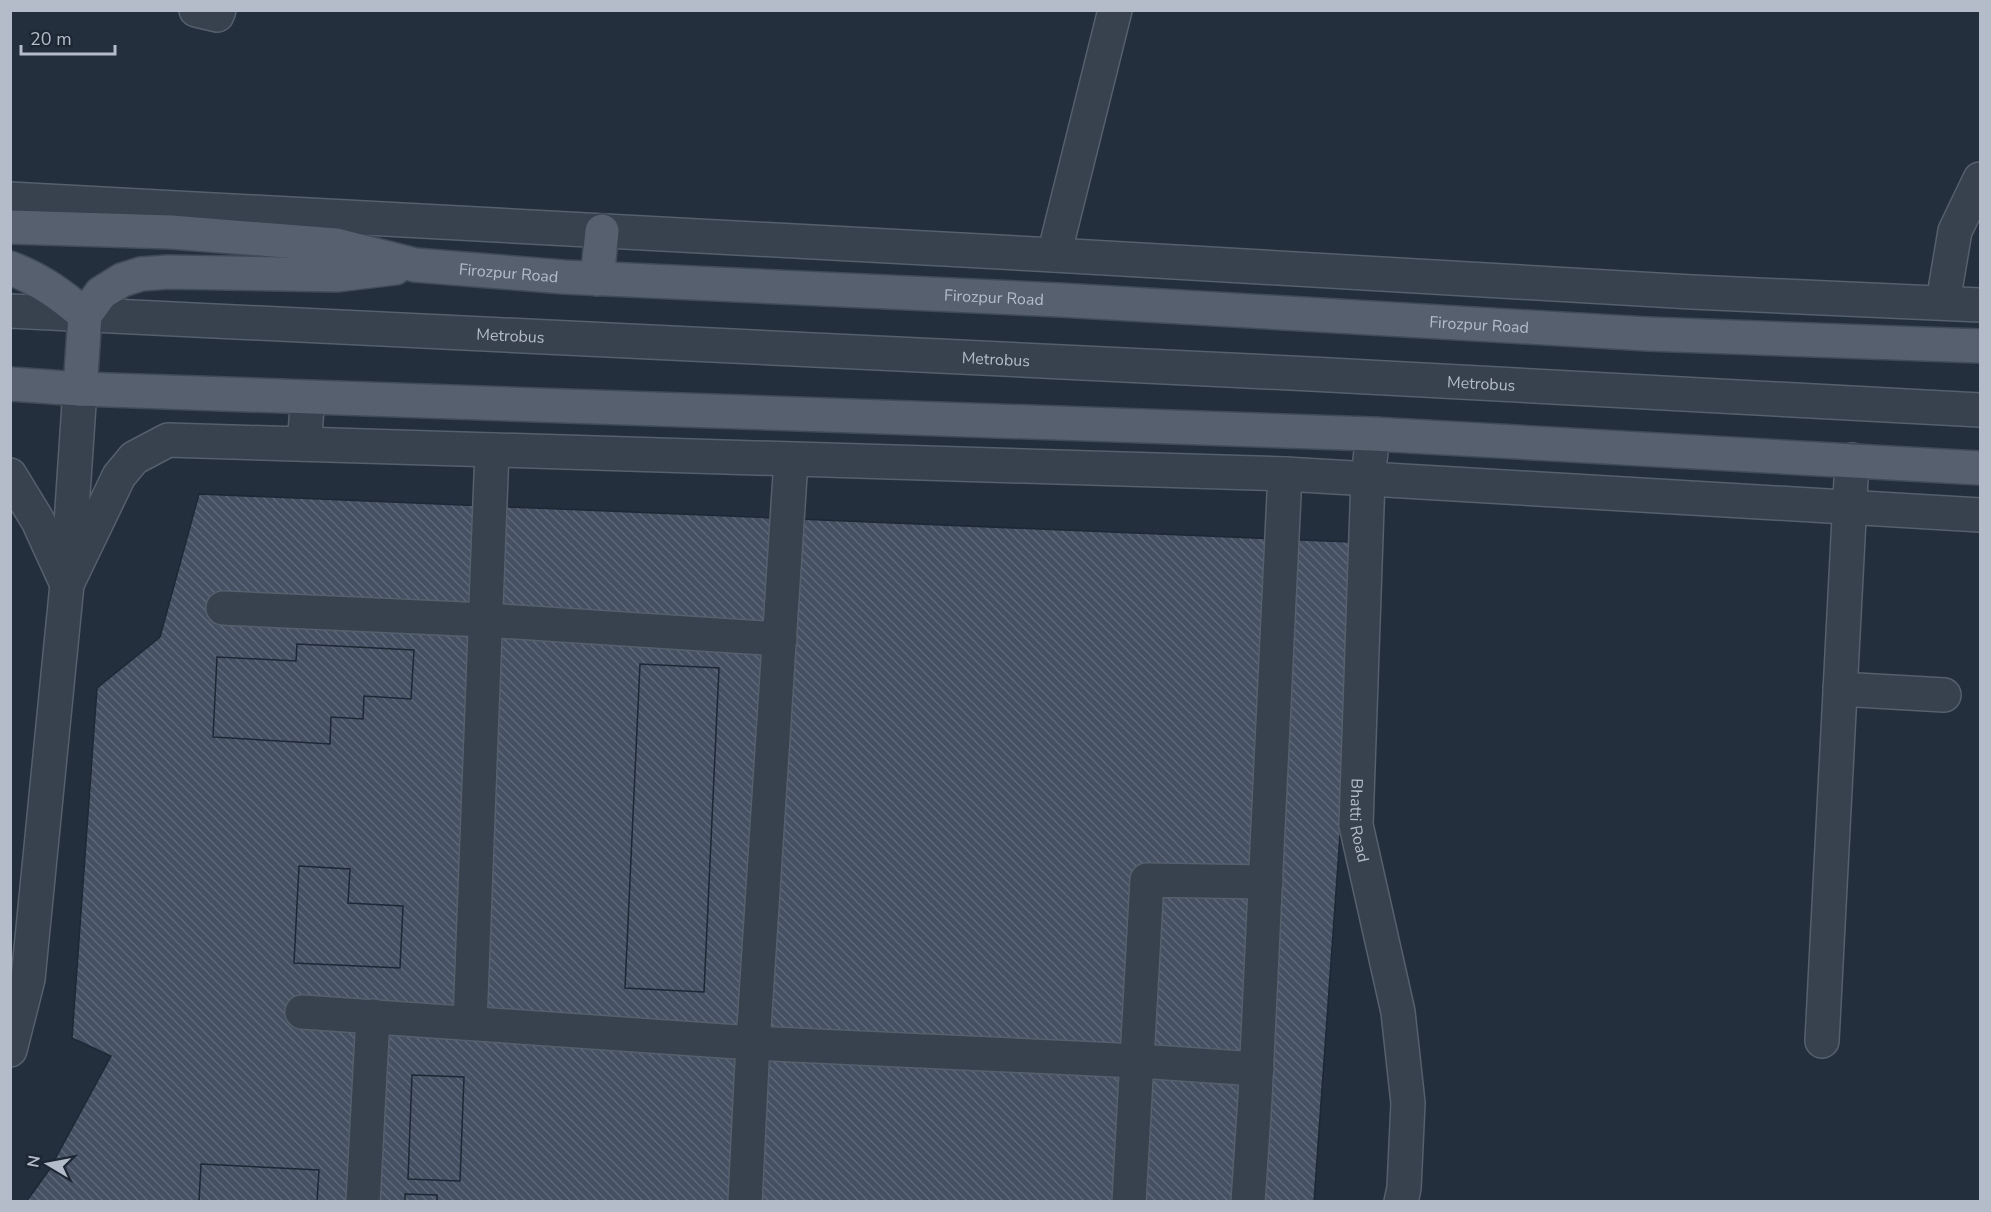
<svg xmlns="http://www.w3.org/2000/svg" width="1991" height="1212" font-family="'Nunito Sans',sans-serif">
	<defs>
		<pattern id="building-back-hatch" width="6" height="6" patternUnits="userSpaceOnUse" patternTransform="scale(1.5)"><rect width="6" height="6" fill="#455162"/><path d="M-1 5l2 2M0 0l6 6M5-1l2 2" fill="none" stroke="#5d6877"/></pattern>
	</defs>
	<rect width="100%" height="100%" fill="#242f3e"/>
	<g fill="url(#building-back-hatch)" stroke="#1f2835" stroke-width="1.5">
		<path d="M199 494 1351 542 1341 821 1314 1202H26L49 1170 111 1056 72 1038 97 688 160 637Z"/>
		<path d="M297 644 414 650 411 699 364 696 363 719 331 717 330 744 213 737 217 657 296 661Z"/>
		<path d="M640 664 719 668 704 992 625 988Z"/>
		<path d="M299 866 350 869 348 903 403 906 400 968 294 963Z"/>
		<path d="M412 1075 464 1077 460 1181 408 1179Z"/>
		<path d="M201 1164 319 1170 317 1202H199Z"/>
		<path d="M405 1194 437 1195V1202H405Z"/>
	</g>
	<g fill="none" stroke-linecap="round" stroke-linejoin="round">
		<defs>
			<g id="minor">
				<path d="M196 10 217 15 219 10"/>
				<path d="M10 199 1054 255 1692 292 1980 305"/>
				<path d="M1054 255 1115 10"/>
				<path d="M1943 302 1955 231 1980 179"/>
				<path id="s1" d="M10 311 1311 374 1980 410"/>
				<path id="s2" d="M1373 434 1368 478 1356 825 1398 1012 1408 1103 1404 1188 1401 1202"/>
				<path d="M304 444 308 397"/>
				<path d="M10 475 38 521 65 580"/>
				<path d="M67 584 119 476 134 458 168 440 1285 474 1980 515"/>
				<path d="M223 608 485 620 780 639"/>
				<path d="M1840 689 1944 695"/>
				<path d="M302 1012 753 1043 1138 1061 1257 1069"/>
				<path d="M470 1023 492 450"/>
				<path d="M1822 1041 1852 460"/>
				<path d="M10 1050 28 979 67 584 80 389"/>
				<path d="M363 1202 373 1016"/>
				<path d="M745 1202 753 1043 791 460"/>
				<path d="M1129 1202 1147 880 1266 882"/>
				<path d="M1248 1202 1255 1098 1285 474"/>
			</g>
			<g id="major">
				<path id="s3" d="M10 227 171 232 336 245 415 265 564 277 1060 300 1648 334 1980 346"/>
				<path d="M10 268C41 280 60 294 85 315"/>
				<path d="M597 279 602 231"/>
				<path d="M10 384 80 389 1373 434 1980 468"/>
				<path d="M80 389 85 315 101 293 122 280 141 274 168 272 337 275 395 268"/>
			</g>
		</defs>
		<use href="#minor" stroke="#565f6c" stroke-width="36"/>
		<use href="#major" stroke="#414a57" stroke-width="36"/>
		<use href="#minor" stroke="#38414e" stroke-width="33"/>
		<use href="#major" stroke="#56606e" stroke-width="33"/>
	</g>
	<g text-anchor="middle" stroke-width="4.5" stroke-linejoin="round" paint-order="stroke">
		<g font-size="16" fill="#b4bcc9" stroke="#1d2633">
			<text dy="6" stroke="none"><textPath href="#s3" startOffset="502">Firozpur Road</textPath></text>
			<text dy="6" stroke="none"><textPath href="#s3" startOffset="988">Firozpur Road</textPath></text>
			<text dy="6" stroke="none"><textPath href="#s3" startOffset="1474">Firozpur Road</textPath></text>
			<text dy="6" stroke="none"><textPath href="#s1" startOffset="501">Metrobus</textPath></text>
			<text dy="6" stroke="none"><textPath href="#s1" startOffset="987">Metrobus</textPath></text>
			<text dy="6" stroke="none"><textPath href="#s1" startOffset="1473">Metrobus</textPath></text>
			<text dy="6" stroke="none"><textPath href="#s2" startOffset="387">Bhatti Road</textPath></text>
		</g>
	</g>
	<rect width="1991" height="1212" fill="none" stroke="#b4bcc9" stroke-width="24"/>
	<g transform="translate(48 1164) rotate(280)" stroke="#1d2633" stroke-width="4.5" paint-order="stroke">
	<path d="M0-4.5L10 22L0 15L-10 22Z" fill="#b4bcc9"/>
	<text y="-9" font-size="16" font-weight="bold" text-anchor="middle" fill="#b4bcc9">N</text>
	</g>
	<path d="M21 45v9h94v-9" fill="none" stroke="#b4bcc9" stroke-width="3"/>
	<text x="30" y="45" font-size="18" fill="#b4bcc9" stroke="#1d2633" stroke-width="4.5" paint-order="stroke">20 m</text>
</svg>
